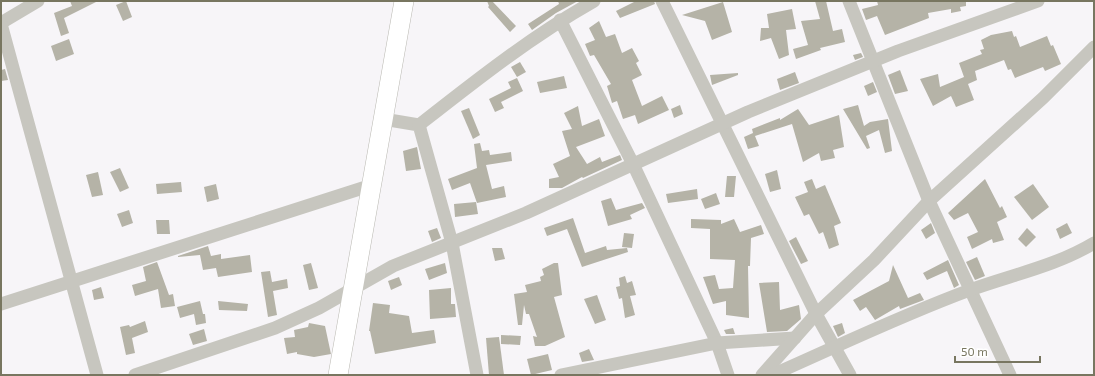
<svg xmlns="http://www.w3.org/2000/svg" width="1095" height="376" font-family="'Exo 2',sans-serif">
	<rect width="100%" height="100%" fill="#f7f5f8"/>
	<g fill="#b5b3a7">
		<path d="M70 1H98L64 18 69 33 61 36 54 13 72 6Z"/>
		<path d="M126 1 132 17 123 21 116 5Z"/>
		<path d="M487 1H492L516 26 510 32 488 7 489 6Z"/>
		<path d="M558 1H578L556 13 532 30 528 24 559 4Z"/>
		<path d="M636 1H654L655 4 620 18 616 11Z"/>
		<path d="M815 1H826L833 31 842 29 845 42 820 48 821 50 796 59 793 49 808 45 801 21 820 19Z"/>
		<path d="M877 1H966V6L960 7 961 11 951 13V9L928 13 929 18 885 35 877 16 866 20 862 9 878 5Z"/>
		<path d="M723 2 732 32 712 40 705 21 682 15Z"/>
		<path d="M792 9 796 29 786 30 789 55 779 59 771 38 760 41 761 28H769L767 14Z"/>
		<path d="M599 21 606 37 615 34 622 53 632 48 639 61 636 63 642 75 632 80 642 106 662 96 669 110 638 124 635 115 623 119 617 101 612 103 607 86 611 84 594 55 590 56 585 44 595 40 589 28Z"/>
		<path d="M1012 31 1014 37 1016 36 1020 47 1047 36 1051 46 1053 45 1061 64 1045 71 1043 67 1015 78 1011 69 1008 70 1004 60 975 71 977 80 968 84 974 100 956 107 951 96 933 106 920 79 938 74 940 87 964 77 959 63 982 54 980 50 984 49 981 40 991 35Z"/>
		<path d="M69 39 74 54 56 61 51 46Z"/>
		<path d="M861 53 863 57 855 60 853 55Z"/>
		<path d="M520 62 526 72 517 77 511 67Z"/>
		<path d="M5 69 8 80 1 81V70Z"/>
		<path d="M900 70 908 91 895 94 888 75Z"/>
		<path d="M795 72 799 83 780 90 777 79Z"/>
		<path d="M738 73V75L712 85 710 75Z"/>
		<path d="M564 76 567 88 540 93 537 82Z"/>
		<path d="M517 78 523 91 501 102 504 108 495 112 489 99 511 88 508 82Z"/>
		<path d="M873 82 877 92 868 96 864 86Z"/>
		<path d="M680 105 683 114 674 118 671 109Z"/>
		<path d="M858 105 864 126 870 122 888 119 892 151 885 153 879 130 866 136 870 148 867 149 843 109Z"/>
		<path d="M578 106 582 126 599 119 605 136 576 147 587 164 600 157 602 162 620 155 622 160 583 178 582 177 562 188H549V179L559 177 553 164 570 156 562 131 572 129 564 113Z"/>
		<path d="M469 108 480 135 473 139 461 111Z"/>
		<path d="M798 109 809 125 839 115 844 147 833 150 835 158 821 161 819 153 803 162 792 124 755 136 759 146 748 149 744 137 753 133 752 129 780 118V120Z"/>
		<path d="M480 143 482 151 489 150 490 155 511 152 512 161 486 165 492 189 504 186 506 197 477 203 470 183 452 190 448 179 477 168 474 144Z"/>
		<path d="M417 147 421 169 406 171 403 151Z"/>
		<path d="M120 168 129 188 120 192 110 172Z"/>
		<path d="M777 170 781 189 770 192 765 174Z"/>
		<path d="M98 172 103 195 92 197 86 175Z"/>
		<path d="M727 176H736L734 197H725Z"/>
		<path d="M812 179 816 189 825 185 841 223 834 226 839 245 829 249 823 232 819 234 809 214 804 216 795 197 808 192 804 182Z"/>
		<path d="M985 179 1000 208 1002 206 1007 217 997 222 1004 240 993 243 992 239 972 249 967 237 978 232 968 213 954 220 948 213Z"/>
		<path d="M181 182 182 192 157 194 156 184Z"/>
		<path d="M216 184 219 199 207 202 204 187Z"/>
		<path d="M1033 184 1049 207 1032 220 1014 197Z"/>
		<path d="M697 189 698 199 668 203 666 194Z"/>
		<path d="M716 193 720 204 705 209 701 199Z"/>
		<path d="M611 198 616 210 642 203 645 208 630 215 632 219 608 226 601 201Z"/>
		<path d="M476 202 478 214 455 217 454 204Z"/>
		<path d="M129 210 133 223 122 227 117 214Z"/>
		<path d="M573 218 585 253 606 246 607 250 627 248 628 252 582 267 567 229 547 236 544 228Z"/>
		<path d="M691 219 721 220V224L734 219 740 232 761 225 764 234 751 238 750 266H748L749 318 726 315V301L713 304 703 277 715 275 719 289 733 288 735 260 710 259V229L691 228Z"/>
		<path d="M156 220H169L170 234H157Z"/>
		<path d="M931 223 935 233 926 239 921 230Z"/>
		<path d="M1067 223 1072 233 1060 239 1056 229Z"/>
		<path d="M437 228 441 238 432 242 428 231Z"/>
		<path d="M1027 228 1036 237 1026 247 1018 239Z"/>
		<path d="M624 233 634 234 632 248 622 247Z"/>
		<path d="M796 237 808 261 801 264 789 241Z"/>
		<path d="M208 246 211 256 221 254V259L250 255 252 272 218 277 216 268 203 270 200 255 178 257V256Z"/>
		<path d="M492 248H502L505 259 495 261Z"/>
		<path d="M977 257 985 276 975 280 966 262Z"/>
		<path d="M948 260 959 285 954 288 947 271 927 280 923 273Z"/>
		<path d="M157 262 169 295 173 294 175 306 161 308 158 289 135 296 132 285 146 281 143 267Z"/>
		<path d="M311 263 318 288 309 290 303 265Z"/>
		<path d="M445 263 447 273 429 280 425 269Z"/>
		<path d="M554 263H558L562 295 554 297 565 337 545 346H535L533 336 537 337 529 314H526L524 305 522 325H518L514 294 527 292 525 285 541 281 540 277 544 275 542 269Z"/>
		<path d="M893 265 908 298 920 293 924 300 900 309 899 306 875 320 866 307 860 311 853 300 889 281Z"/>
		<path d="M270 271 272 282 287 279 288 288 273 291 277 315 268 317 261 272Z"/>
		<path d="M625 276 627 283 632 281 636 295 630 296 635 315 625 318 622 298 619 299 616 287 620 286 619 278Z"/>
		<path d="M399 277 402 285 391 290 388 281Z"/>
		<path d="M779 282 780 310 799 305 801 319 787 331 767 332 759 283Z"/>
		<path d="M101 287 104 298 94 300 92 290Z"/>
		<path d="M451 288V304H455L456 317 430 319 429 290Z"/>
		<path d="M597 295 606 320 595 324 584 299Z"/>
		<path d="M200 301 203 314H205L206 323 196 325 194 314 180 318 177 307Z"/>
		<path d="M218 301 248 304 247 311 219 310Z"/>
		<path d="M373 303 390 305 389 313 409 316 412 333 434 330 436 343 375 354 370 331H369Z"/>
		<path d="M145 321 148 332 132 338 135 353 126 355 120 327 129 325 130 327Z"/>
		<path d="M309 323 325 326 331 354 314 357 297 354V352L287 354 284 338 295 337 294 330 308 327Z"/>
		<path d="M842 323 845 333 838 337 833 326Z"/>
		<path d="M733 328 735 334H726L724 330Z"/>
		<path d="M204 329 207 341 193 345 189 334Z"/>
		<path d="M501 335 521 336 520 345 501 344Z"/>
		<path d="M499 337 504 375H489L486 338Z"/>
		<path d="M589 349 594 360 582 362 579 353Z"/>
		<path d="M548 354 552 370 531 375 527 359Z"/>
	</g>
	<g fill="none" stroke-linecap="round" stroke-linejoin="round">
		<defs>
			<path id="highway" d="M338 375 404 1"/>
		</defs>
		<use href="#highway" stroke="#b9b8b1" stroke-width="20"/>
		<g stroke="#c7c6bf" stroke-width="13">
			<path d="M662 1 816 314 850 375"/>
			<path d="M849 1 929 201 1010 375"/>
			<path d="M560 20 633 164 717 343 728 375"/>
			<path d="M1 23 38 1"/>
			<path d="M1 24 97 375"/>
			<path d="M383 119 419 125 452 243 477 375"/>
			<path d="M419 125C475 81 532 36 594 1"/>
			<path d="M1 304 372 185"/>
			<path d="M135 375 275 328 319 308 393 266 526 213 748 112 898 51 1038 1"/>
			<path d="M561 375 717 343 795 338"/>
			<path d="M762 375 816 314 874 260 929 201 1043 98 1094 47"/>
			<path d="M772 375C838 346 902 315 970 290 1011 275 1056 266 1094 243"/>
		</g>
		<use href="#highway" stroke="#fff" stroke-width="19"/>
	</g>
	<rect width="1095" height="376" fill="none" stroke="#787660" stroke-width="4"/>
	<path d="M955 356v6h85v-6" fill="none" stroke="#787660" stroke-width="2"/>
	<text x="961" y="356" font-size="12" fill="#787660" stroke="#ffffff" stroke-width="3" paint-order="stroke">50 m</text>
</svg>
